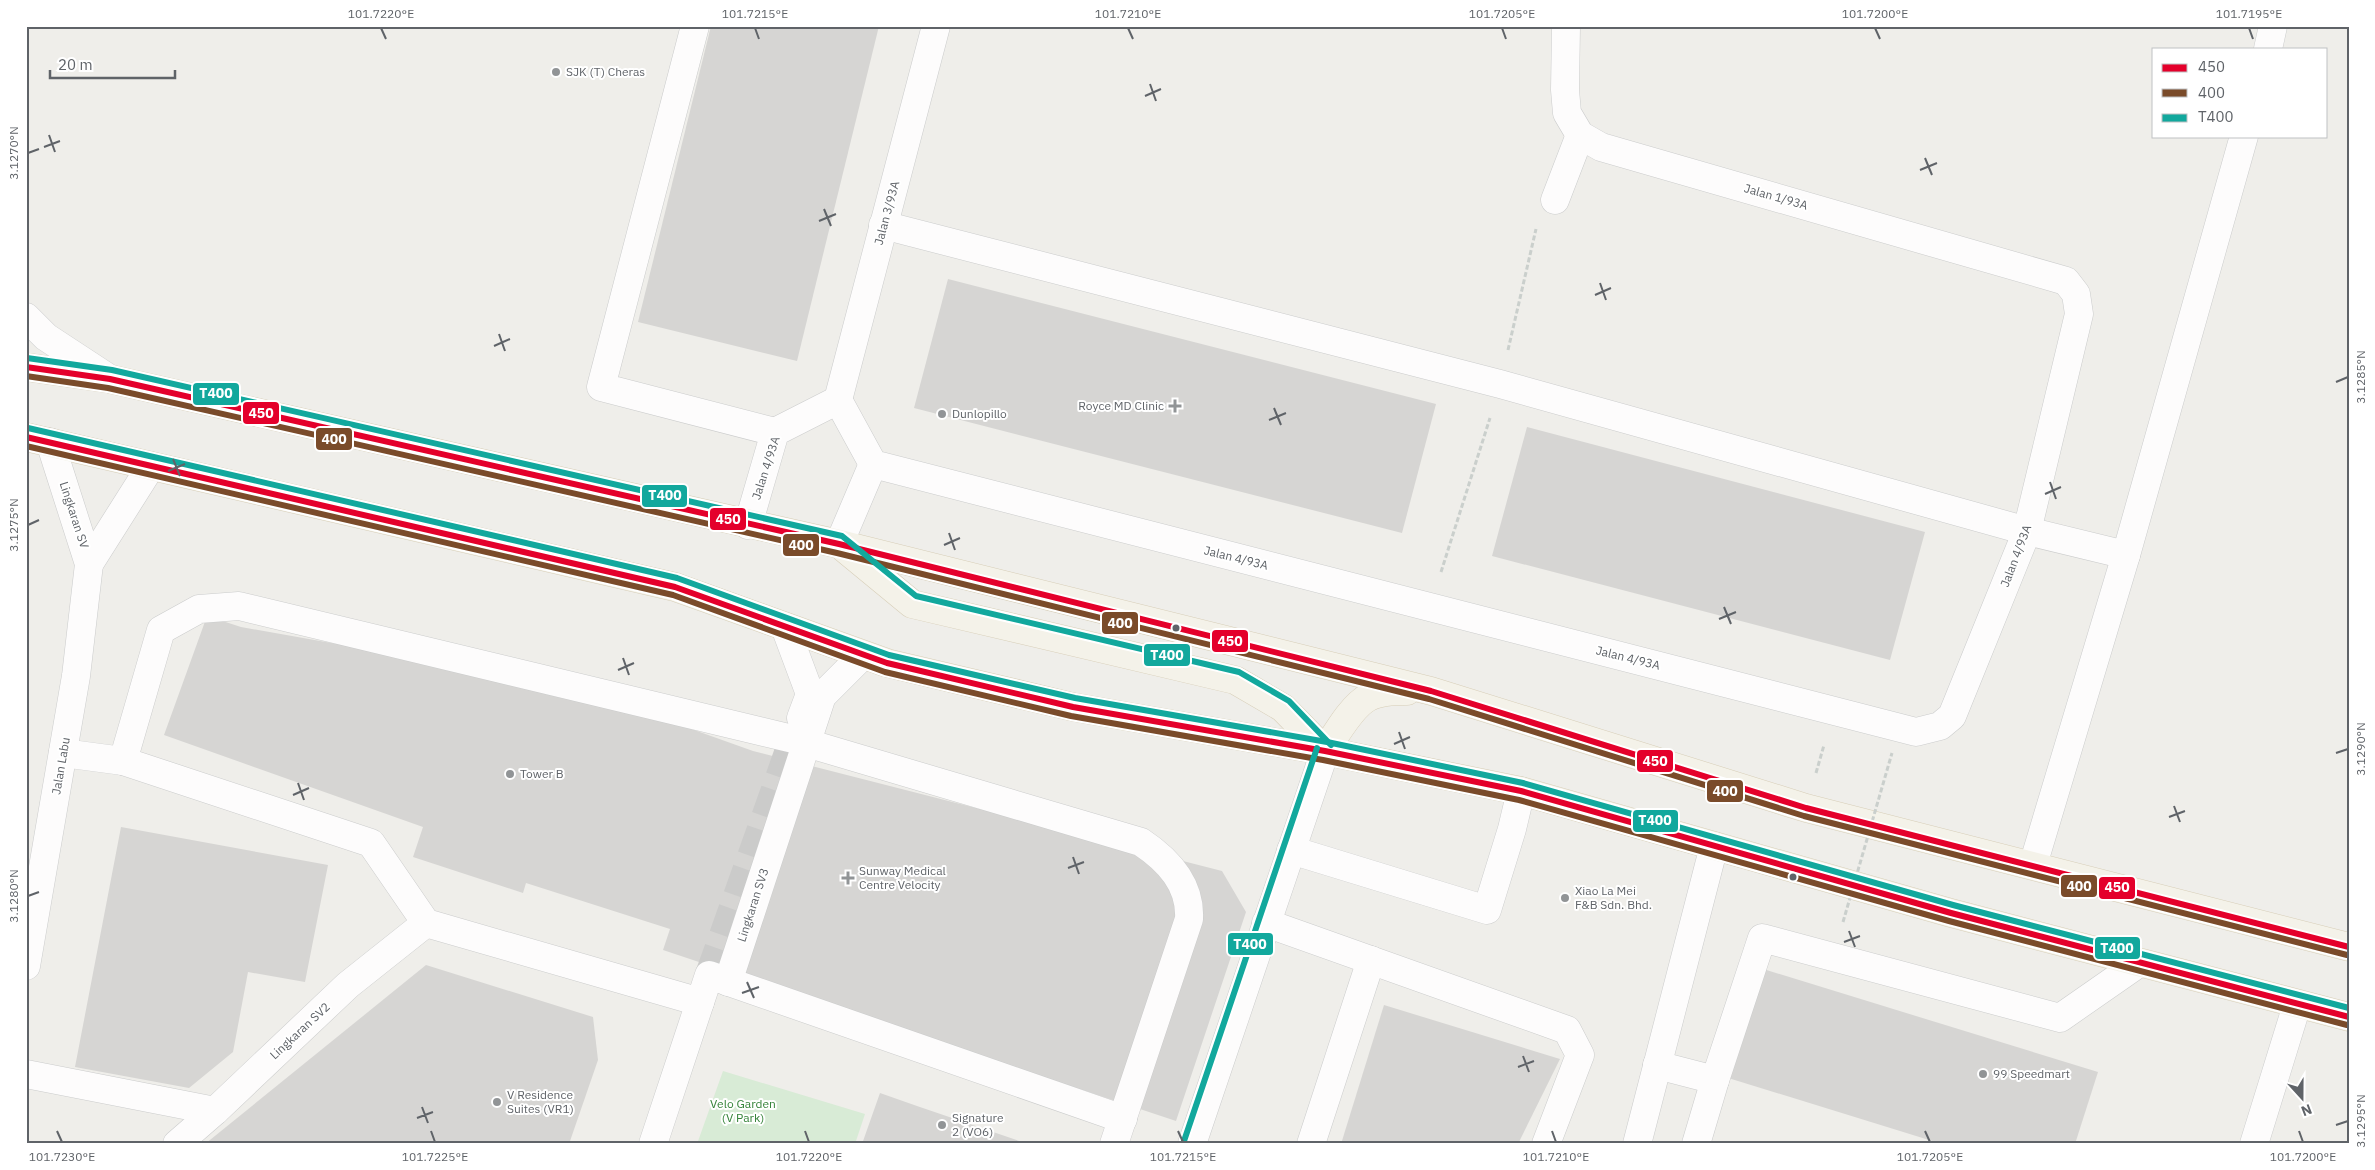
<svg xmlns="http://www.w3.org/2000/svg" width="2375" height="1170" font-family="'IBM Plex Sans',sans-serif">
	<rect width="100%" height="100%" fill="#efeeea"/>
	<path fill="#d8ebd6" d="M723 1071 865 1114 855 1144H697Z"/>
	<g fill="#d6d5d3">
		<path d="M711 26H879L797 361 638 322Z"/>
		<path d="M948 279 1436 404 1402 533 914 408Z"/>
		<path d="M1527 427 1925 532 1890 660 1492 556Z"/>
		<path d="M207 616 241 627 568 685 753 751 1222 871 1246 912 1176 1121 663 950 670 929 526 883 523 893 413 857 423 827 164 735Z"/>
		<path d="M121 827 328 865 305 982 248 972 233 1052 189 1088 75 1067Z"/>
		<path d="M426 965 593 1017 598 1060 569 1144H205Z"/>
		<path d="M1760 968 2098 1072 2075 1144H1942L1725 1077Z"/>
		<path d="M1384 1005 1560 1059 1518 1144H1341Z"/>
		<path d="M880 1093 917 1106 1028 1144H862Z"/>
	</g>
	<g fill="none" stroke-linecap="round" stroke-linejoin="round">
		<path stroke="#cbcbca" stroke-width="28" stroke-dasharray="28 14" stroke-linecap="butt" d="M709 975 789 750"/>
		<defs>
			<g id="minor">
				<path d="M695 26 601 387 775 432"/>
				<path d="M2268 49 2273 26"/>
				<path d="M1555 200 1580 135"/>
				<path d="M883 225 1500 384 2027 531 2126 555"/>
				<path d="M26 317 46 337 110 379"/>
				<path d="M838 400 873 464 1916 732 1940 726 1952 716 2027 531 2079 314 2076 294 2066 281 1601 147 1580 135 1567 113 1565 90 1566 26"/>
				<path d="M838 400 936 26"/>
				<path d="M748 525 775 432 838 400"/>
				<path d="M839 544 873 464"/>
				<path d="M89 564 151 466"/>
				<path d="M785 627 810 694 801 718"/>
				<path d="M63 753 123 761 371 843 426 923 700 1002"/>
				<path d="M123 761 161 630 199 609 239 606 793 739 1141 842C1168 860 1191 884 1189 919L1114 1144"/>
				<path d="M1291 850 1487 910 1512 829 1521 791"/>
				<path d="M2033 865 2126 555 2244 136"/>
				<path d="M1266 923 1567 1030 1580 1055 1546 1144"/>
				<path d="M26 966 76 676 89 564 50 442"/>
				<path d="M728 982 822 696 863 655"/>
				<path d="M1657 1065 1715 1080 1762 938 2060 1018 2139 963"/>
				<path d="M26 1074 215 1111"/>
				<path d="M177 1144 215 1111 348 985 426 923"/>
				<path d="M653 1144 709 975 1123 1119"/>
				<path d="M1192 1144 1325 751"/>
				<path d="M1311 1144 1371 960"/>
				<path d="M1637 1144 1714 846"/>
				<path d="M1696 1144 1715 1080"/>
				<path d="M2254 1144 2297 1005"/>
			</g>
			<g id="major">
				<path d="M26 367 110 379 839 544 1431 691 1806 808 2349 947"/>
				<path d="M26 437 675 587 887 663 1073 707 1325 751 1521 791 1951 913 2349 1017"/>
				<path d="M844 548 912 604 1235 680 1283 708 1325 751"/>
				<path d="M1325 751C1335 736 1352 705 1369 697 1380 691 1395 691 1407 691"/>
			</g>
		</defs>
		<use href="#minor" stroke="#cbcccc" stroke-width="29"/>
		<use href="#major" stroke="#d7ceb8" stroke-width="29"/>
		<g stroke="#cacfcc" stroke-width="3" stroke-dasharray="5 2.5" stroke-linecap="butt">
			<path d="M1508 350 1536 229"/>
			<path d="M1441 572 1490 418"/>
			<path d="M1816 773 1824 745"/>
		</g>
		<use href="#minor" stroke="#fdfcfc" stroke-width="28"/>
		<use href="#major" stroke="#f4f2e9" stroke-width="28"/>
		<path stroke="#cacfcc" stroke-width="3" stroke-dasharray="5 2.5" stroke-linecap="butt" d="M1843 922 1892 753"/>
		<defs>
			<g id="bus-1">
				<path d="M26 367 110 379 839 544 1431 691 1806 808 2349 947"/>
				<path d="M26 437 675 587 887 663 1073 707 1325 751 1521 791 1951 913 2349 1017"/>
			</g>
			<g id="bus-2">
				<path d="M26 376 108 388 837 553 1429 699 1804 816 2347 955"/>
				<path d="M26 446 673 595 885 672 1071 716 1323 760 1519 800 1949 921 2347 1025"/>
			</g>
			<g id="bus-3">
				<path d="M27 358 112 370 842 536 916 596 1239 672 1289 701 1331 745"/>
				<path d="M28 428 677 578 889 655 1075 698 1327 742 1523 783 1953 905 2349 1008"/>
				<path d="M1184 1141 1317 748"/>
			</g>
		</defs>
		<use href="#bus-1" stroke="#fff" stroke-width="10"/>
		<use href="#bus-2" stroke="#fff" stroke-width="10"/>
		<use href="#bus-3" stroke="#fff" stroke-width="10"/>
		<use href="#bus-1" stroke="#e4002b" stroke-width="6"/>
		<use href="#bus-2" stroke="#7a4b2a" stroke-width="6"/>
		<use href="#bus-3" stroke="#12a89d" stroke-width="6"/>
	</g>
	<path fill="none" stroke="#5f6368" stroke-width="2" d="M381 28 386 39M755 28 759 39M1128 28 1133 39M1502 28 1506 39M1875 28 1880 39M2249 28 2253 39M1150 84 1156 101M1145 96 1161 89M49 135 55 152M44 147 60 141M28 153 39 149M1925 158 1932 175M1920 170 1937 163M824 209 831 226M819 221 836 214M1600 283 1606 300M1595 295 1611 288M499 334 505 351M494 346 510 339M2336 382 2348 377M1274 408 1281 425M1269 420 1286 413M173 459 180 476M168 471 185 464M2050 482 2056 499M2045 494 2061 487M28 525 39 520M949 533 955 550M944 545 960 538M1724 607 1731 624M1719 619 1736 612M623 658 629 675M618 670 634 663M1399 732 1405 749M1394 744 1410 737M2336 753 2348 749M298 783 304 800M293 795 309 788M2174 806 2180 822M2169 817 2185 811M1073 857 1079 874M1068 868 1084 862M28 896 39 892M1849 931 1855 947M1844 942 1860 936M747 982 754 998M742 993 759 987M1523 1056 1529 1072M1518 1067 1534 1061M422 1107 428 1123M417 1118 433 1112M2336 1125 2348 1121M57 1131 62 1142M431 1131 435 1142M805 1131 809 1142M1178 1131 1183 1142M1552 1131 1556 1142M1925 1131 1930 1142M2299 1131 2303 1142"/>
	<g fill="#919496" stroke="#fff" stroke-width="2">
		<circle cx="556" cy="72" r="5"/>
		<path d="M1172.5 398.5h5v5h5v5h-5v5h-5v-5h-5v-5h5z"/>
		<circle cx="942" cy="414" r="5"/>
		<circle cx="510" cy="774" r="5"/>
		<path d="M845.5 870.5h5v5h5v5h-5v5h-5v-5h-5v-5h5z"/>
		<circle cx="1565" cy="898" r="5"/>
		<circle cx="1983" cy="1074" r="5"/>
		<circle cx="497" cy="1102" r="5"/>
		<circle cx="942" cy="1125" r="5"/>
	</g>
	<g fill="#5f6368" stroke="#fff" stroke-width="2">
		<circle cx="1176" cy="628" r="4.5"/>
		<circle cx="1793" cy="877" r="4.5"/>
	</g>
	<g text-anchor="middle" stroke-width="4" stroke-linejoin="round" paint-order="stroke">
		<g font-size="12" fill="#5f6368" stroke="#fff" text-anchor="start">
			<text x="566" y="76">SJK (T) Cheras</text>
			<text x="1164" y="410" text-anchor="end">Royce MD Clinic</text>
			<text x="952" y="418">Dunlopillo</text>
			<text x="520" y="778">Tower B</text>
			<text x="859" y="875">Sunway Medical<tspan x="859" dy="14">Centre Velocity</tspan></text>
			<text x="1575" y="895">Xiao La Mei<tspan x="1575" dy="14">F&amp;B Sdn. Bhd.</tspan></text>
			<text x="1993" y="1078">99 Speedmart</text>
			<text x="507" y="1099">V Residence<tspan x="507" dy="14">Suites (VR1)</tspan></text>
			<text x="952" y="1122">Signature<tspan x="952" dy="14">2 (VO6)</tspan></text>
		</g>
		<g font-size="12" fill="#5f6368" stroke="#fff">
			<text transform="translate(1776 197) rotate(16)" y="4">Jalan 1/93A</text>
			<text transform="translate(887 213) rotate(-75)" y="4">Jalan 3/93A</text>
			<text transform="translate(766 468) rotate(-72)" y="4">Jalan 4/93A</text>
			<text transform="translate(74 515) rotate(72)" y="4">Lingkaran SV</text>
			<text transform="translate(2016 556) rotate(-69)" y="4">Jalan 4/93A</text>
			<text transform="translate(1236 558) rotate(14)" y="4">Jalan 4/93A</text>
			<text transform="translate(1628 658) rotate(14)" y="4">Jalan 4/93A</text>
			<text transform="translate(61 766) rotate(-80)" y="4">Jalan Labu</text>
			<text transform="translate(753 905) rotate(-72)" y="4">Lingkaran SV3</text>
			<text transform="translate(300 1031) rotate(-43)" y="4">Lingkaran SV2</text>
		</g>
		<g font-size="12" fill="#348238" stroke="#fff">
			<text x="743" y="1108">Velo Garden<tspan x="743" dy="14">(V Park)</tspan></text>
		</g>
	</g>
	<g stroke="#fff" stroke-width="2">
		<rect x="192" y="382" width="48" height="24" rx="5" fill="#12a89d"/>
		<rect x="242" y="401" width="38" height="24" rx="5" fill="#e4002b"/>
		<rect x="315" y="427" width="38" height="24" rx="5" fill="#7a4b2a"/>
		<rect x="641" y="484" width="47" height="24" rx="5" fill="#12a89d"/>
		<rect x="709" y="507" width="38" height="24" rx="5" fill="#e4002b"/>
		<rect x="782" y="533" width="38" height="24" rx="5" fill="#7a4b2a"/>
		<rect x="1101" y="611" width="38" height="24" rx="5" fill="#7a4b2a"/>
		<rect x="1211" y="629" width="38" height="24" rx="5" fill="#e4002b"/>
		<rect x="1143" y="643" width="48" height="24" rx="5" fill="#12a89d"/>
		<rect x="1636" y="749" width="38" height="24" rx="5" fill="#e4002b"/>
		<rect x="1706" y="779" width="38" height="24" rx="5" fill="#7a4b2a"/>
		<rect x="1632" y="809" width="47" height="24" rx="5" fill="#12a89d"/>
		<rect x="2060" y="874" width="38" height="24" rx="5" fill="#7a4b2a"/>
		<rect x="2098" y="876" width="38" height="24" rx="5" fill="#e4002b"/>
		<rect x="1227" y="932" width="47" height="24" rx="5" fill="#12a89d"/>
		<rect x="2094" y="936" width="47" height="24" rx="5" fill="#12a89d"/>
	</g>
	<g font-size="14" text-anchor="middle" font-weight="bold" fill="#fff">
		<text x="216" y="398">T400</text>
		<text x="261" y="418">450</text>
		<text x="334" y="444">400</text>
		<text x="665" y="500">T400</text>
		<text x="728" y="524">450</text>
		<text x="801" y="550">400</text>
		<text x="1120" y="628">400</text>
		<text x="1230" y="646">450</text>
		<text x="1167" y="660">T400</text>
		<text x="1655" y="766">450</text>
		<text x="1725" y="796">400</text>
		<text x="1655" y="825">T400</text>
		<text x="2079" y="891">400</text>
		<text x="2117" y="892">450</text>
		<text x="1250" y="949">T400</text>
		<text x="2117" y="953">T400</text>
	</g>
	<rect width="2375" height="1170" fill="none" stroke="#ffffff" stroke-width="55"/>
	<rect x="2152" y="48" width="175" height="90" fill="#ffffff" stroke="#bfc1c3"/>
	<rect x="2162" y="64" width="25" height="8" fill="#e4002b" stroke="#bfc1c3"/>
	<text x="2198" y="72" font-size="15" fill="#5f6368">450</text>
	<rect x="2162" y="89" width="25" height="8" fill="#7a4b2a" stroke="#bfc1c3"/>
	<text x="2198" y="98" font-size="15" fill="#5f6368">400</text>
	<rect x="2162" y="114" width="25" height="8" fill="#12a89d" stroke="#bfc1c3"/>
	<text x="2198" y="122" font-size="15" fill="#5f6368">T400</text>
	<g transform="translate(2302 1098) rotate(159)" stroke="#ffffff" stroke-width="4" paint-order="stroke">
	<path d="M0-4L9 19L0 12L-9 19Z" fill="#5f6368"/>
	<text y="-8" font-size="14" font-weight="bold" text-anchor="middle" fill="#5f6368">N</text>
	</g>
	<path d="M50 70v8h125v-8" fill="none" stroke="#5f6368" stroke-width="2.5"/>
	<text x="58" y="70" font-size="15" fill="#5f6368" stroke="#ffffff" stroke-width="4" paint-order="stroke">20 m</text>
	<rect x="28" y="28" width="2320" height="1114" fill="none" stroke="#5f6368" stroke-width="2"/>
	<g font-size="12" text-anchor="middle" fill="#5f6368">
		<text x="381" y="18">101.7220°E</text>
		<text x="755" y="18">101.7215°E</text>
		<text x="1128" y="18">101.7210°E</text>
		<text x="1502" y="18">101.7205°E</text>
		<text x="1875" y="18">101.7200°E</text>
		<text x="2249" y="18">101.7195°E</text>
		<text transform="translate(14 153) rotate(-90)" y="4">3.1270°N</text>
		<text transform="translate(2361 377) rotate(-90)" y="4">3.1285°N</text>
		<text transform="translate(14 525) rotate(-90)" y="4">3.1275°N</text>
		<text transform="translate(2361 749) rotate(-90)" y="4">3.1290°N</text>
		<text transform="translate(14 896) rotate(-90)" y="4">3.1280°N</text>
		<text transform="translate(2361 1121) rotate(-90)" y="4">3.1295°N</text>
		<text x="62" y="1161">101.7230°E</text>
		<text x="435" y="1161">101.7225°E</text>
		<text x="809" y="1161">101.7220°E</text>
		<text x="1183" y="1161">101.7215°E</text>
		<text x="1556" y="1161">101.7210°E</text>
		<text x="1930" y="1161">101.7205°E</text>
		<text x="2303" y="1161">101.7200°E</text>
	</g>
</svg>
